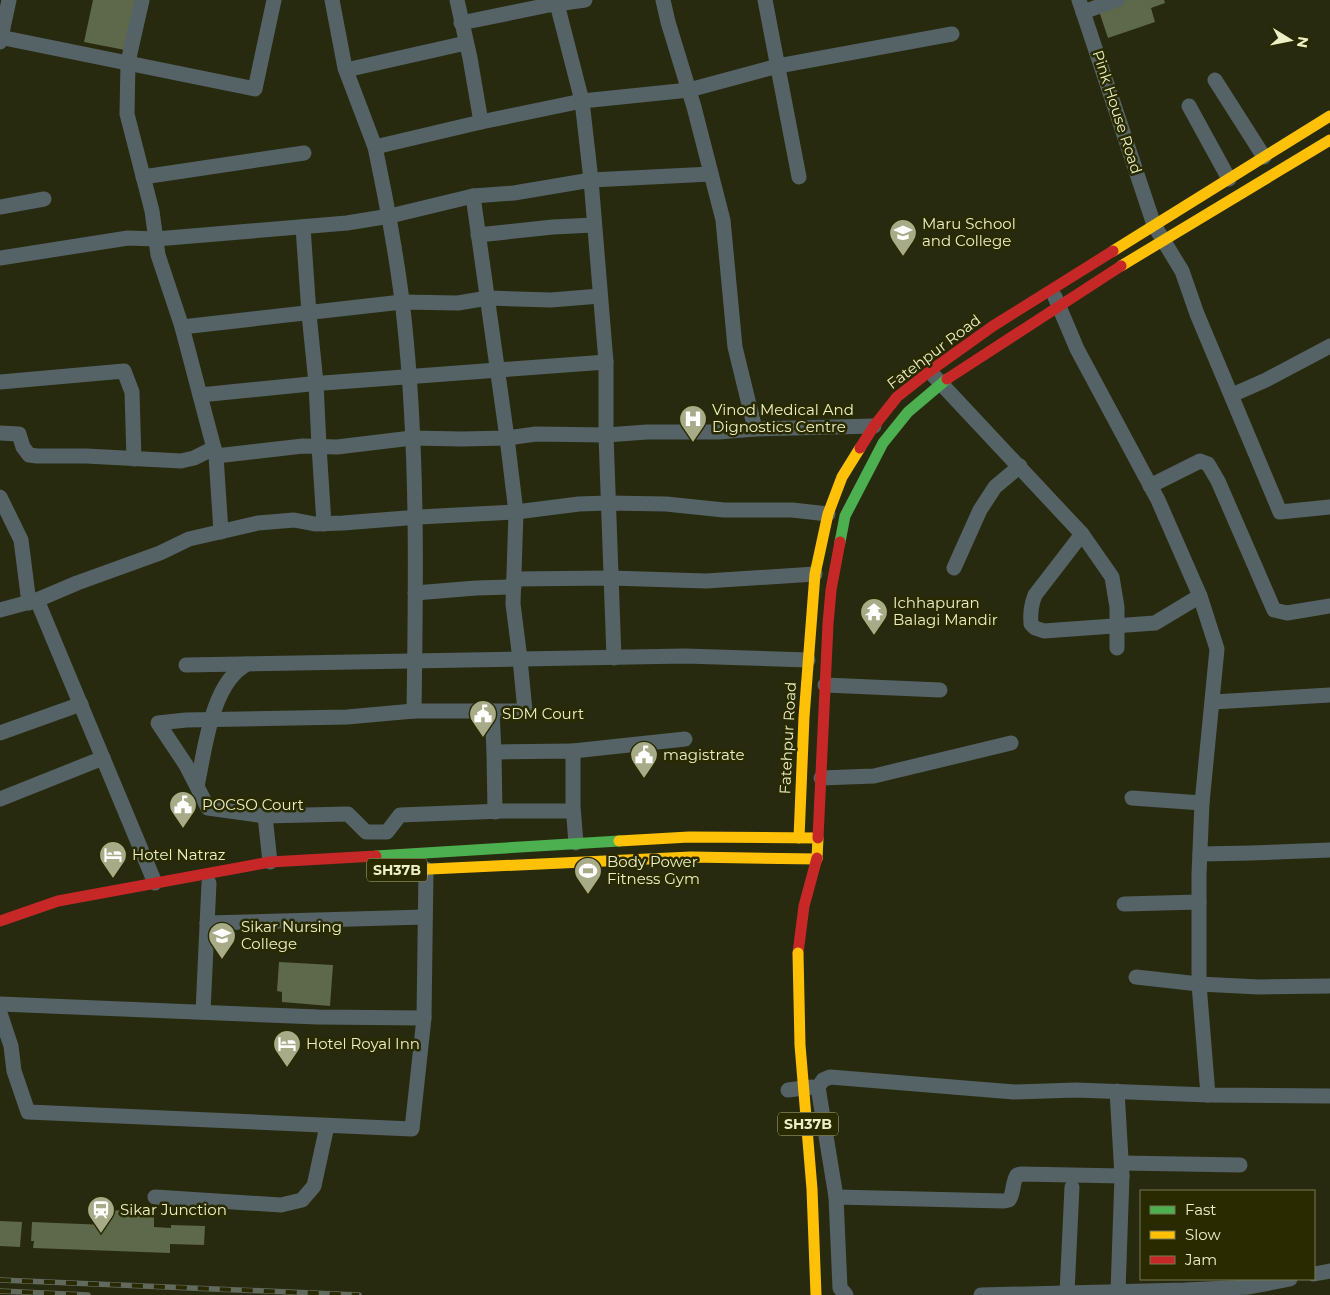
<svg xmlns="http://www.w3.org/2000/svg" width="1330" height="1295" font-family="Montserrat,sans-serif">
	<rect width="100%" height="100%" fill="#282a10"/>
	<g fill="#5e684a">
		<path d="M93 0H135L125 50 84 42Z"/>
		<path d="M1123 0H1164L1165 3 1151 8 1155 22 1108 38 1098 8Z"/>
		<path d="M279 962 333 965 330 1006 282 1002V992L277 991Z"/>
		<path d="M108 1210 154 1212V1227L171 1228V1225L205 1226 204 1245 170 1244V1253L33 1248 34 1241H31L32 1222 107 1225Z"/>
		<path d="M0 1221 22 1222 20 1247 0 1246Z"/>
	</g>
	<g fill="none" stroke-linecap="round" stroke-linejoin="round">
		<g stroke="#556366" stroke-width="15">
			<path d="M142 0 128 62 127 114 152 211 158 255 182 327 216 456 221 532"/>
			<path d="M332 0 345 68 375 147 481 122 582 101 689 90 778 66 952 34"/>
			<path d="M457 0 470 58 481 122"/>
			<path d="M556 0 582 101 591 180 606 362V435L614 658"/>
			<path d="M663 0 668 22 694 107 723 220 735 347 755 429"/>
			<path d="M765 0 799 177"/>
			<path d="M1079 0 1154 225 1182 271 1197 314 1280 512 1330 507"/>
			<path d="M1083 12 1117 0"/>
			<path d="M461 23 549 5 585 0"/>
			<path d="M0 37 255 89 274 0"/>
			<path d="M0 42 9 0"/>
			<path d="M346 70 466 43"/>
			<path d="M1215 80 1264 157"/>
			<path d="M1189 106 1229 179"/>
			<path d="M375 147C387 204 398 261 404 318 418 449 416 580 414 711"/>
			<path d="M143 177 304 153"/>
			<path d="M473 196 507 438 516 512 513 604 520 659 525 711H414L347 717 186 720 158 723 186 765 208 808 265 816 348 814 366 832H387L400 815 503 811H573"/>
			<path d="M0 207 44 199"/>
			<path d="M303 227 309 314 316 383 319 446 324 524"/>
			<path d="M478 235 553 227 594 225"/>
			<path d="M0 258 128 238 156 239 347 223 390 216 473 196 514 193 591 180 711 174"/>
			<path d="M1055 297 1077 349 1158 500 1200 596 1217 649 1202 803 1199 874V984L1259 987 1330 986"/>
			<path d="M182 327 402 302 458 303 488 298 551 300 600 296"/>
			<path d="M934 376 1082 534 1112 577 1117 607V648"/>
			<path d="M0 382 124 371 132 392 134 459"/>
			<path d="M200 395 310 384 606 362"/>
			<path d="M1232 395 1266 380 1330 346"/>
			<path d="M0 433 19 434 23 447 29 455 37 456H86L181 461 194 458 214 448"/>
			<path d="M216 456 303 446 337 447 412 438 462 439 507 438 536 434 606 435 647 432H719L755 429 874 426"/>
			<path d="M1150 486 1200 461 1208 464 1218 481 1274 610 1287 613 1330 606"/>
			<path d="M0 497 21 540 29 603"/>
			<path d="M1082 534 1035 595C1031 605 1030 614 1031 624L1035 628 1044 631 1155 623 1200 596"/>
			<path d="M954 568 980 510 995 487 1020 466"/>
			<path d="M514 579 611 578 706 581 815 574"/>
			<path d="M415 593 476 588 514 587"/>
			<path d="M37 600 77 583 160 553 189 539 258 523 294 520 315 524 343 523 419 517 516 512 579 504 608 503 666 504 724 510H792L828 514"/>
			<path d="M0 610 37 600 155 883"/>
			<path d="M186 665 685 656 808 660"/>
			<path d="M825 685 940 690"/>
			<path d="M1213 702 1330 695"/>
			<path d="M492 711 494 752 573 751V806L576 843"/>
			<path d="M0 733 81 704"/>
			<path d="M573 751 685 739"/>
			<path d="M494 752 495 812"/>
			<path d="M821 778 874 776 1011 743"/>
			<path d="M197 786C205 750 211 683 247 664"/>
			<path d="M1132 798 1202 803"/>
			<path d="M0 799 103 758"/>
			<path d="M265 816 270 862"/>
			<path d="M1200 854 1251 853 1330 850"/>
			<path d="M1124 904 1199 902"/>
			<path d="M207 923 425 917"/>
			<path d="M1136 977 1199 984 1208 1095"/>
			<path d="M0 1004 318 1017 424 1018"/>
			<path d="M203 1012 209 883"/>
			<path d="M0 1013 11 1046 14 1071 28 1112 412 1129 424 1018 426 869"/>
			<path d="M788 1090 812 1087"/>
			<path d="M1117 1091 1122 1176 1118 1292"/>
			<path d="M1122 1163 1240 1165"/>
			<path d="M155 1197 281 1205 302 1200 314 1186 327 1126"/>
			<path d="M836 1197 1004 1201 1009 1200C1014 1193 1012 1183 1017 1175L1021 1174 1122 1176"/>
			<path d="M1314 1274 1330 1271"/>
			<path d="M1067 1293 1072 1187"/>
			<path d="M846 1295 840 1288 836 1197 818 1087 823 1080 830 1077 1014 1092 1076 1090 1208 1095 1330 1096"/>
			<path d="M981 1295 1185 1290 1249 1287 1290 1279"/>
		</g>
		<g stroke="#4caf50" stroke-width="11">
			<path d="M840 542 845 516 883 443 908 412 947 379"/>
			<path d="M376 856 619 841"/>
		</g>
		<g stroke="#ffc107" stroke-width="11">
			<path d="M1113 251 1330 116"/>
			<path d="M1121 266 1330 140"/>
			<path d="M799 838 804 717 815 574 828 514 842 477 860 448"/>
			<path d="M619 841 689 837 818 838 817 858"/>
			<path d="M388 871 691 857 817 859"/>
		</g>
		<g stroke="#c62828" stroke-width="11">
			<path d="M947 379 1121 266"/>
			<path d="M860 448 874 426 897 397 930 371 993 326 1113 251"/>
			<path d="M818 838 828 624 831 590 840 542"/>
			<path d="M0 921 58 901 270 862 376 856"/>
			<path d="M798 953 804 906 817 858"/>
		</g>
		<defs>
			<g id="rail">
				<path d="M0 1280 359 1295"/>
				<path d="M0 1291 88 1295"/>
			</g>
		</defs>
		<use href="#rail" stroke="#62695d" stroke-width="5.5"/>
		<use href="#rail" stroke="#292a00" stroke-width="4" stroke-dasharray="11" stroke-linecap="butt"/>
		<path stroke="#ffc107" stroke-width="11" d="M798 953 800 1045 812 1189 816 1295"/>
	</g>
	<defs>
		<symbol id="university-pin" viewBox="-11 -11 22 30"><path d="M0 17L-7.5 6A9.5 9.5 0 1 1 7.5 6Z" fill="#a8ab87" stroke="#292a00"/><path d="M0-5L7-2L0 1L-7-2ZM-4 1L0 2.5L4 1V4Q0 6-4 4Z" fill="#fff"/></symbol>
		<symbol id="hospital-pin" viewBox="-11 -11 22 30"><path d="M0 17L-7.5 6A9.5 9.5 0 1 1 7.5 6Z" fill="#a8ab87" stroke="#292a00"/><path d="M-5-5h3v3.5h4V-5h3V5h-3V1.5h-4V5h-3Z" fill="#fff"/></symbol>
		<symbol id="temple-pin" viewBox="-11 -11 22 30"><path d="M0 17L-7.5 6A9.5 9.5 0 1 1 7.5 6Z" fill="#a8ab87" stroke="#292a00"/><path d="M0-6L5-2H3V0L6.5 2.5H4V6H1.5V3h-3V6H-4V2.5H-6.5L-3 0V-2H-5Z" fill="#fff"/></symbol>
		<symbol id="civic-pin" viewBox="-11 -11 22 30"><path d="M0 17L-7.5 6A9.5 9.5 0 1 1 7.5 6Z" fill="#a8ab87" stroke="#292a00"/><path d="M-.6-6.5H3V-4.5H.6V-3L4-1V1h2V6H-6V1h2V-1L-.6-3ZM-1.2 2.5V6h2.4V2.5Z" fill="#fff"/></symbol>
		<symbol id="hotel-pin" viewBox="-11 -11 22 30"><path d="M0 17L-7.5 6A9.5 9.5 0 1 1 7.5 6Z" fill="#a8ab87" stroke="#292a00"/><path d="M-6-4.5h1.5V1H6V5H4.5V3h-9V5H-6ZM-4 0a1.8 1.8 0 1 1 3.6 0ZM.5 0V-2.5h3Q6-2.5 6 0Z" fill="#fff"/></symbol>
		<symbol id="stadium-pin" viewBox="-11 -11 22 30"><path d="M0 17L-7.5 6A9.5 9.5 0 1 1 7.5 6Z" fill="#a8ab87" stroke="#292a00"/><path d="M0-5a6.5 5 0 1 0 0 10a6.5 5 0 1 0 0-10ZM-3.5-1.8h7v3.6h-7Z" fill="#fff"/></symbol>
		<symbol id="station-pin" viewBox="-11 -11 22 30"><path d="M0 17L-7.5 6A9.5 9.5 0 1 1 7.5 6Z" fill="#a8ab87" stroke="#292a00"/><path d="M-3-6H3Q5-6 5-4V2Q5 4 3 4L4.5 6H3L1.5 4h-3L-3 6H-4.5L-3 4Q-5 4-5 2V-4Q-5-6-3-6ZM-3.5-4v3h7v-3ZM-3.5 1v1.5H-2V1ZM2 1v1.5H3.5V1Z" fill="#fff"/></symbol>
	</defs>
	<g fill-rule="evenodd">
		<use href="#university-pin" x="887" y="217" width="32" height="43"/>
		<use href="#hospital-pin" x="677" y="403" width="32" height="43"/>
		<use href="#temple-pin" x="858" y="596" width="32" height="43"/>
		<use href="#civic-pin" x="467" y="698" width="32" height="43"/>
		<use href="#civic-pin" x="628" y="739" width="32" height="43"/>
		<use href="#civic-pin" x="167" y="789" width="32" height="43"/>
		<use href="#hotel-pin" x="97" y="839" width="32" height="43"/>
		<use href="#stadium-pin" x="572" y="855" width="32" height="43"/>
		<use href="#university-pin" x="206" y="920" width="32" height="43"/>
		<use href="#hotel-pin" x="271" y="1028" width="32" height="43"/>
		<use href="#station-pin" x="85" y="1194" width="32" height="43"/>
	</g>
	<g text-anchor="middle" stroke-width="5" stroke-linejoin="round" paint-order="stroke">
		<g fill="#292a00" stroke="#b2b58b" stroke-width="1">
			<rect x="367" y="858.5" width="60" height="23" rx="4"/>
			<rect x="778" y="1112.5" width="60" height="23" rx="4"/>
		</g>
		<g font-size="14" font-weight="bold" fill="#edf0c7">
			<text x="397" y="875">SH37B</text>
			<text x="808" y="1129">SH37B</text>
		</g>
		<g font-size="15" fill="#edf0c7" stroke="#292a00">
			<text transform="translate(1117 112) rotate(72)" y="5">Pink House Road</text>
			<text transform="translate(934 352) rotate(-37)" y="5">Fatehpur Road</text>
			<text transform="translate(788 738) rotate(-87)" y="5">Fatehpur Road</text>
		</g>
		<g font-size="15" fill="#edf0c7" stroke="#292a00" text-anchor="start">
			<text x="922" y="229">Maru School<tspan x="922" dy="17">and College</tspan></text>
			<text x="712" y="415">Vinod Medical And<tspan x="712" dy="17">Dignostics Centre</tspan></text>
			<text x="893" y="608">Ichhapuran<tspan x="893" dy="17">Balagi Mandir</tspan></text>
			<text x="502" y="719">SDM Court</text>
			<text x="663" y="760">magistrate</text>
			<text x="202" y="810">POCSO Court</text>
			<text x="132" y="860">Hotel Natraz</text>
			<text x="607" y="867">Body Power<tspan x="607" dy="17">Fitness Gym</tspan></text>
			<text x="241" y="932">Sikar Nursing<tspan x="241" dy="17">College</tspan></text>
			<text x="306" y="1049">Hotel Royal Inn</text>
			<text x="120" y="1215">Sikar Junction</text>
		</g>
	</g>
	<rect x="1140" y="1190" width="175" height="90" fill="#292a00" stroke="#777950"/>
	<rect x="1150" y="1206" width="25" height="8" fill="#4caf50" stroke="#777950"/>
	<text x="1185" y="1215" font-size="15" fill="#edf0c7">Fast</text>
	<rect x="1150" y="1231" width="25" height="8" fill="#ffc107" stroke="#777950"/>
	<text x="1185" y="1240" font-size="15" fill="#edf0c7">Slow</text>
	<rect x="1150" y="1256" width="25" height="8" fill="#c62828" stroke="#777950"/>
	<text x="1185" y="1265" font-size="15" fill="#edf0c7">Jam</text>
	<g transform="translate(1290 40) rotate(100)" stroke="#292a00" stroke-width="4" paint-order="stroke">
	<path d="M0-4L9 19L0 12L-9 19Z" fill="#edf0c7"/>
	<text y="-8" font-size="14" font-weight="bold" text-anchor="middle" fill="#edf0c7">N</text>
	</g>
</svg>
